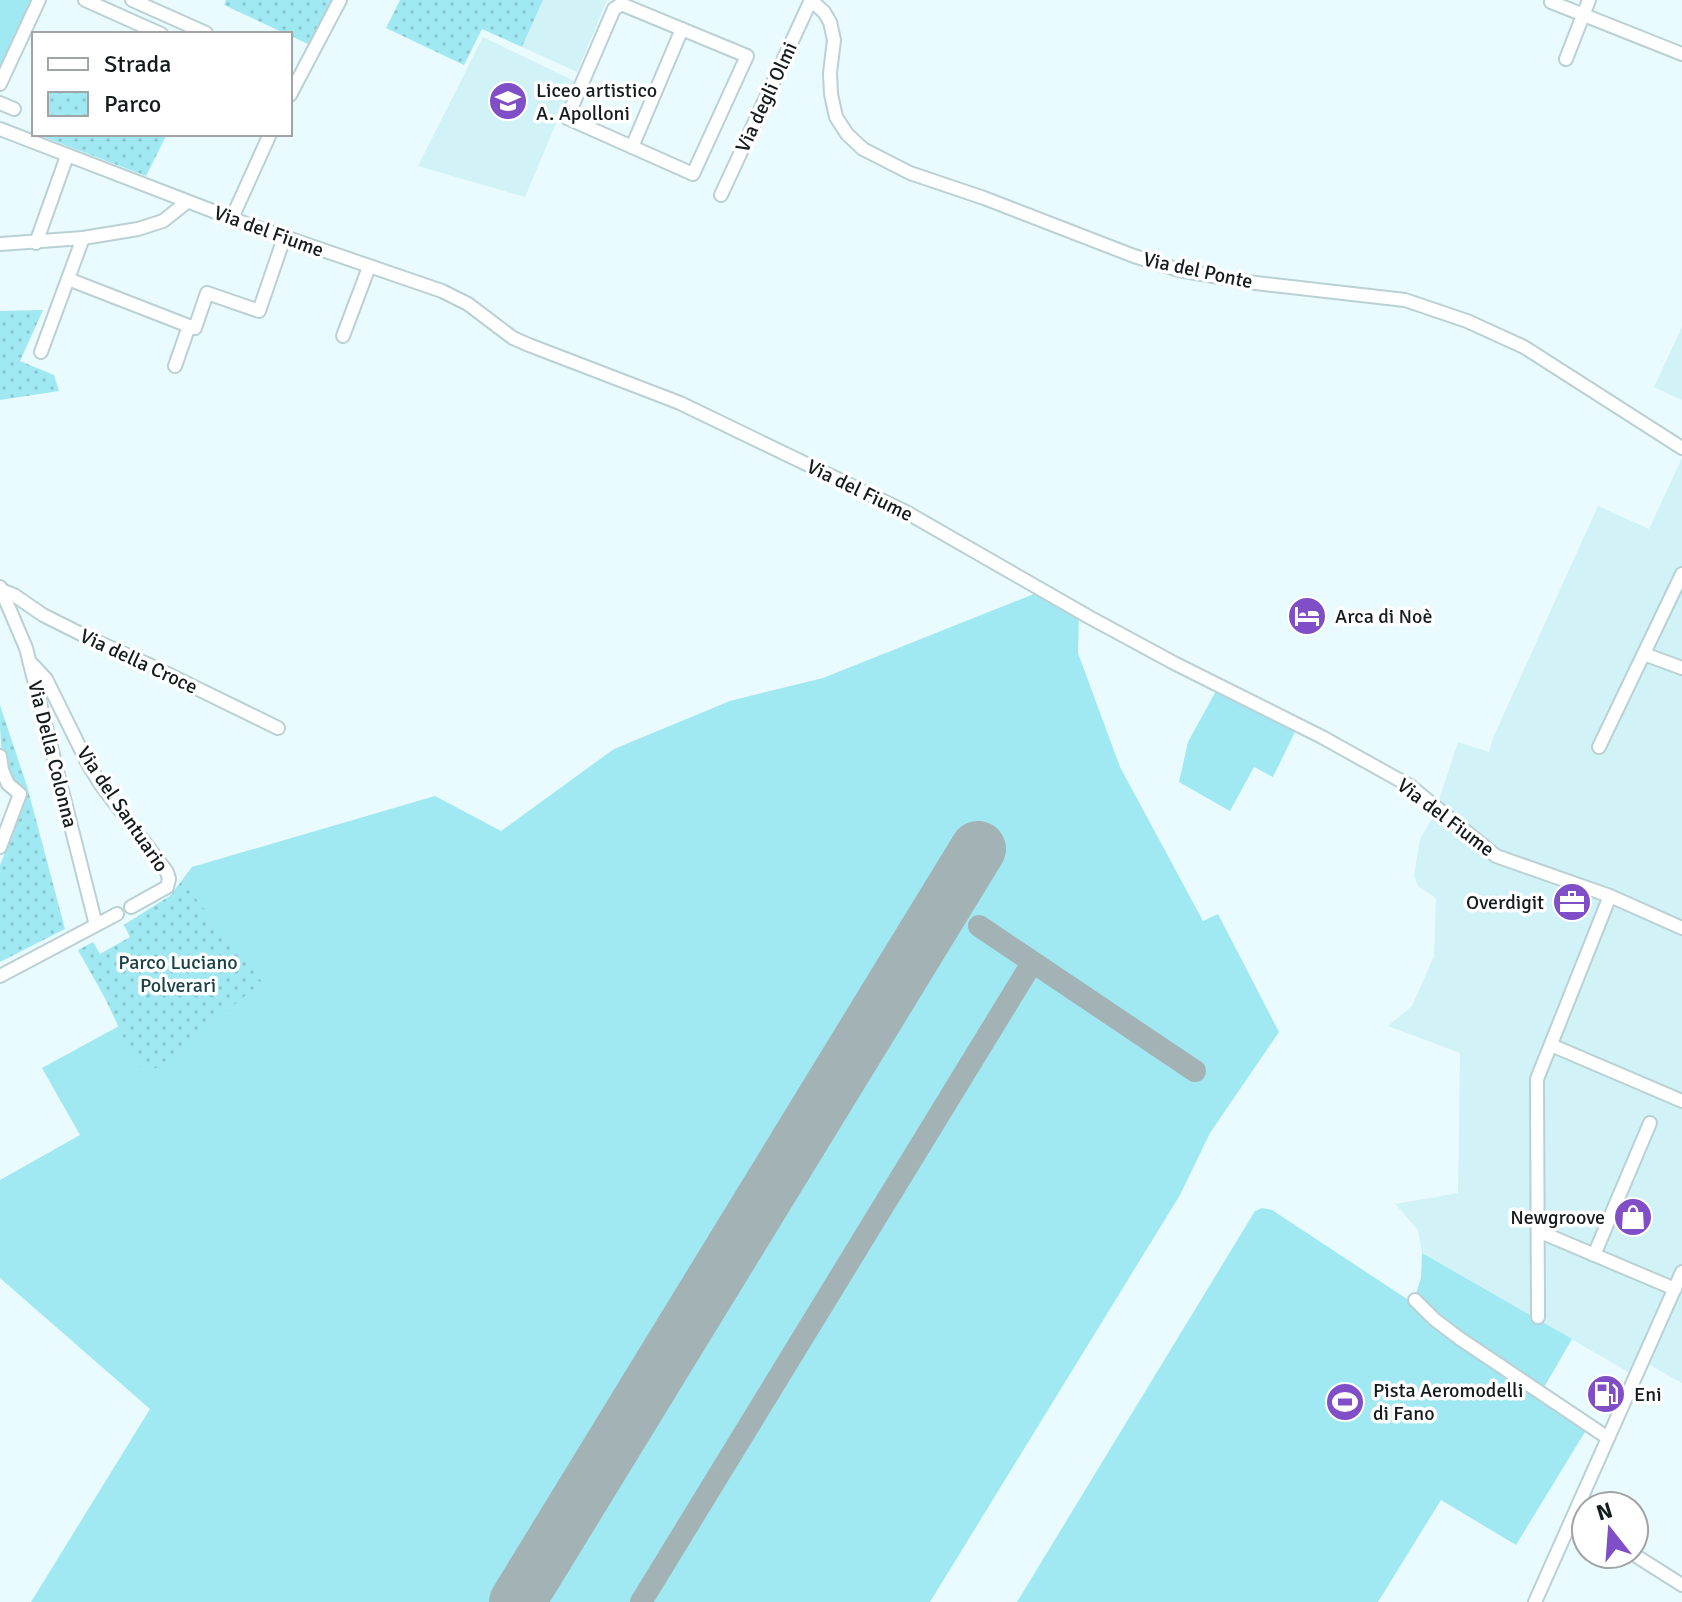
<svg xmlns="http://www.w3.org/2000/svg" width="1682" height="1602" font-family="Signika,sans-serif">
	<defs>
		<pattern id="park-dots" width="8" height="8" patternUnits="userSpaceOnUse" patternTransform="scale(2)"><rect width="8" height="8" fill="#a0e8f2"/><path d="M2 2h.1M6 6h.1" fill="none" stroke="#89c6cf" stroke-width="1.8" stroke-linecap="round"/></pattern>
	</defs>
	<rect width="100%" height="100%" fill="#e9fbfe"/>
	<g fill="#d1f2f7">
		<path d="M543 0H607L577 72 522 47Z"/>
		<path d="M483 37 574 81 525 197 418 166Z"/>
		<path d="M1682 327V400L1654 387Z"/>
		<path d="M1682 458V1383L1639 1359 1632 1374 1422 1253 1418 1230 1395 1204 1458 1193 1460 1053 1388 1026 1412 1006 1434 956 1436 898 1418 886 1414 875 1420 839 1434 815 1458 742 1489 752 1493 738 1598 506 1649 529Z"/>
	</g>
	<g fill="#a0e8f2">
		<path d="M0 0H31L0 68Z"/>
		<path d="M1034 594 1079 614 1078 653 1120 767 1203 921 1218 914 1279 1032 1210 1133 1180 1195 930 1602H31L150 1409 0 1278V1180L80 1135 42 1068 165 1001 167 964 124 925 170 896 192 867 435 796 501 831 614 749 730 701 823 678Z"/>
		<path d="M1216 691 1296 730 1273 777 1254 767 1230 811 1179 782 1188 742Z"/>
		<path d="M1262 1208 1272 1210 1413 1303 1421 1278 1422 1253 1572 1339 1543 1389 1588 1427 1516 1545 1441 1500 1378 1602H1017L1255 1211Z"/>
	</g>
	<g fill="url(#park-dots)">
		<path d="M226 0H332L308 44 224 5Z"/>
		<path d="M400 0H543L522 47 482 29 464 65 386 28Z"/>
		<path d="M36 134H167L146 176Z"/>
		<path d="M43 310 20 361 54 375 59 391 0 400V311Z"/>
		<path d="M0 705 27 786 65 929 0 962V865L24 805C23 788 10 779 4 764 0 746 0 724 0 705Z"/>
		<path d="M182 881 262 982 160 1066C150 1072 140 1069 134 1060L106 1000 78 950 93 942 100 954 130 937 124 925 170 896Z"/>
	</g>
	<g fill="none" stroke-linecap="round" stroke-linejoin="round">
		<g stroke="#a3b2b4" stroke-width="22">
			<path d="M979 926 1195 1071"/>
			<path d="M641 1602 1032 963"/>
		</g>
		<path stroke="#a3b2b4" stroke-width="56" d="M517 1602 978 849"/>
		<defs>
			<g id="minor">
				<path d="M85 0 161 34"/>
				<path d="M132 0 206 33 205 34"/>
				<path d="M1552 0 1551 2 1682 54"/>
				<path d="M621 4 747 56 693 174 567 118 614 9Z"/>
				<path d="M1566 59 1589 0"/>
				<path d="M0 84 39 0"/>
				<path d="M290 95 340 0"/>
				<path d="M0 103 14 109"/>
				<path d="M0 129 244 223 442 291 468 304 513 338 529 345 680 403 906 512 1089 617 1174 663 1322 737 1410 786 1496 856 1610 896 1682 928"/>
				<path d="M632 147 682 29"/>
				<path d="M721 195 811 0 824 12 830 22 834 40 830 73 831 94 836 117 847 134 863 149 910 173 984 198 1134 256 1179 270 1247 282 1405 300 1467 321 1524 347 1682 448"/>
				<path d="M232 218 270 134"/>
				<path d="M36 243 67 156"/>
				<path d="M0 244 83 238 138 229 163 221 187 202"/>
				<path d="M68 279 189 326"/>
				<path d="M343 336 369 267"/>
				<path d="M41 352 83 238"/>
				<path d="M175 366 189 326 195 328 207 293 259 311 284 238"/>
				<path d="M0 587 26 648 96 925"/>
				<path d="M1 590 14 595 43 615 89 638 147 664 278 728"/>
				<path d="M1644 654 1682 668"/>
				<path d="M33 665 46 679 88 764 101 785 167 872 169 879 167 887 131 907"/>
				<path d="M1599 747 1682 574"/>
				<path d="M0 756 2 770 8 784 20 794 0 847"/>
				<path d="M0 976 117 914"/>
				<path d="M1551 1045 1682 1101"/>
				<path d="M1538 1231 1675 1289"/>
				<path d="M1594 1255 1650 1123"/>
				<path d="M1415 1300 1434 1319 1459 1338 1608 1438"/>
				<path d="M1538 1317 1537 1079 1610 896"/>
				<path d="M1633 1554 1682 1585"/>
				<path d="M1535 1602 1682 1272"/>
			</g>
		</defs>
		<use href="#minor" stroke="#bad1d4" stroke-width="16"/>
		<use href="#minor" stroke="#fff" stroke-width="12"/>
	</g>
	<defs>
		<symbol id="school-disc" viewBox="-11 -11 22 22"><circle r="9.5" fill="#804ec6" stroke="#fff"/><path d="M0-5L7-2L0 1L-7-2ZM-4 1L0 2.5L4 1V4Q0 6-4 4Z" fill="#fff"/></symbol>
		<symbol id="hotel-disc" viewBox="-11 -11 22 22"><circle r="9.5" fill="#804ec6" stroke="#fff"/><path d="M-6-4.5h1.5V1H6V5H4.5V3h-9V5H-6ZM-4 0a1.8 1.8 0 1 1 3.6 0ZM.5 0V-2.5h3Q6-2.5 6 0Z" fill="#fff"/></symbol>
		<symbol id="office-disc" viewBox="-11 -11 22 22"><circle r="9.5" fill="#804ec6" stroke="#fff"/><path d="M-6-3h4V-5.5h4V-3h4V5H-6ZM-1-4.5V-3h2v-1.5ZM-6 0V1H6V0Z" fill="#fff"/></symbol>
		<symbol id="shop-disc" viewBox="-11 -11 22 22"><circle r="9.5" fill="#804ec6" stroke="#fff"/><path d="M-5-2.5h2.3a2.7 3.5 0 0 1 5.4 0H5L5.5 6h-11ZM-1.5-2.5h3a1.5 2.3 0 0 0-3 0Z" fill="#fff"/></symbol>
		<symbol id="fuel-disc" viewBox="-11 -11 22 22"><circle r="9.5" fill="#804ec6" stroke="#fff"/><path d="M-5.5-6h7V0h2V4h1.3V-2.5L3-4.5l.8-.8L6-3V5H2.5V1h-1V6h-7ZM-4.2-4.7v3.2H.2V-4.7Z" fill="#fff"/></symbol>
		<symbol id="stadium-disc" viewBox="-11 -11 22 22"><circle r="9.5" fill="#804ec6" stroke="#fff"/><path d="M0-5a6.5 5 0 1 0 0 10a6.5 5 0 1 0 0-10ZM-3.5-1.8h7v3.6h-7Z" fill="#fff"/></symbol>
	</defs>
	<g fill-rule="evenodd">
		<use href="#school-disc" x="486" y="79" width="44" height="44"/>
		<use href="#hotel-disc" x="1285" y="594" width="44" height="44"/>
		<use href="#office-disc" x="1550" y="880" width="44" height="44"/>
		<use href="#shop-disc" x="1611" y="1195" width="44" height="44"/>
		<use href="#fuel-disc" x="1584" y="1372" width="44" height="44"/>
		<use href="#stadium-disc" x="1323" y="1380" width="44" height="44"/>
	</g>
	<g text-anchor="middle" stroke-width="7" stroke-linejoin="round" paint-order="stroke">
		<g font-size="20" fill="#141c1d" stroke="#fff" text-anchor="start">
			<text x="536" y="97">Liceo artistico<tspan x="536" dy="23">A. Apolloni</tspan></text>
			<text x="1335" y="623">Arca di Noè</text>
			<text x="1544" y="909" text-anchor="end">Overdigit</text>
			<text x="1605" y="1224" text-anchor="end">Newgroove</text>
			<text x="1373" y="1397">Pista Aeromodelli<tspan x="1373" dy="23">di Fano</tspan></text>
			<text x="1634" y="1401">Eni</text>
		</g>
		<g font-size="20" fill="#141c1d" stroke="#fff">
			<text transform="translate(766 97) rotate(-65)" y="7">Via degli Olmi</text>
			<text transform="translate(269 231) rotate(20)" y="7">Via del Fiume</text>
			<text transform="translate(1198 270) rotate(12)" y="7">Via del Ponte</text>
			<text transform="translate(860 490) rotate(26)" y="7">Via del Fiume</text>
			<text transform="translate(139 661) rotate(25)" y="7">Via della Croce</text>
			<text transform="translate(53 754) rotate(76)" y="7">Via Della Colonna</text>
			<text transform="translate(123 809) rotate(56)" y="7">Via del Santuario</text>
			<text transform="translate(1446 817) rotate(37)" y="7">Via del Fiume</text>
		</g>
		<g font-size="20" fill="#184247" stroke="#fff">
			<text x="178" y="969">Parco Luciano<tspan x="178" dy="23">Polverari</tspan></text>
		</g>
	</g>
	<rect x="32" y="32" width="260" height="104" fill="#ffffff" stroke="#a1a4a5" stroke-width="2"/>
	<rect x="48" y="58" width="40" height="12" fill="#ffffff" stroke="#a1a4a5" stroke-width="2"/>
	<text x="104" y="72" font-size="24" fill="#141c1d">Strada</text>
	<rect x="48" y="92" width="40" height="24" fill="url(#park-dots)" stroke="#a1a4a5" stroke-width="2"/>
	<text x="104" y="112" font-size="24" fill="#141c1d">Parco</text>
	<g transform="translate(1610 1530) rotate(343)"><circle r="38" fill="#ffffff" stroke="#a1a4a5" stroke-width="2"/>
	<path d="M0-6L14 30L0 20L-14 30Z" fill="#804ec6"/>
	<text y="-12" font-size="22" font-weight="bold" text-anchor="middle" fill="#141c1d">N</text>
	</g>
</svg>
